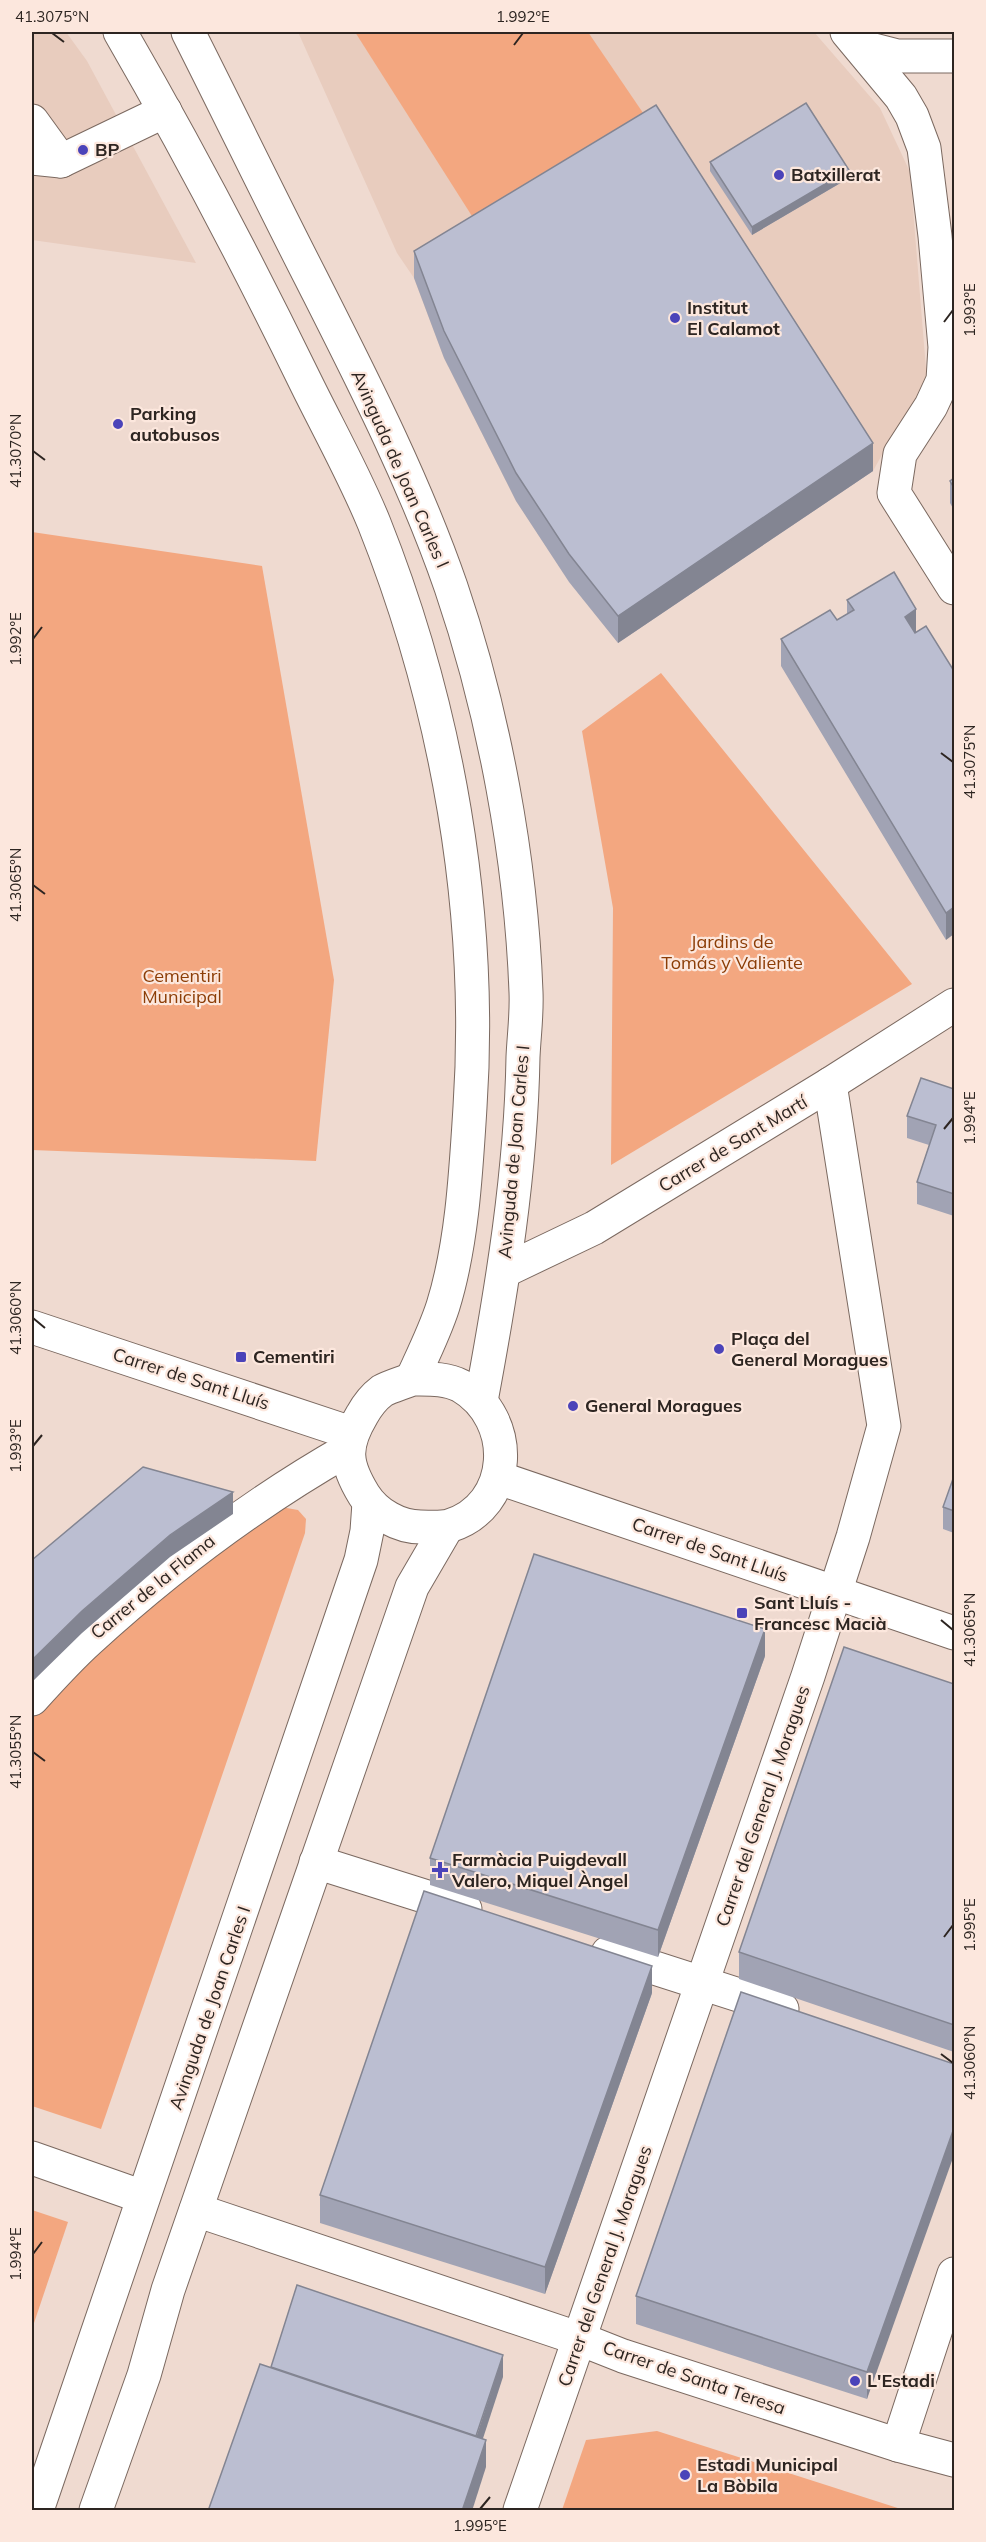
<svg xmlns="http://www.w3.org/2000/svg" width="986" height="2542" font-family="Mulish,sans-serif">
	<rect width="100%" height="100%" fill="#efdad0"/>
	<g fill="#e8ccbe">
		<path d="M32 32H66L87 61 196 263 32 240Z"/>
		<path d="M298 32H814L880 108 910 172 927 381 898 426 873 471 618 643 569 581 516 501 444 358 414 278 397 253Z"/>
	</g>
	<g fill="#f3a780">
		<path d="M355 32H588L656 132 484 235Z"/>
		<path d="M32 532 262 566 334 980 316 1161 32 1150Z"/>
		<path d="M661 673 912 984 611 1165 613 908 582 731Z"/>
		<path d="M281 1507 298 1510 306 1519 305 1533 101 2129 32 2106V1718L87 1654Z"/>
		<path d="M32 2210 68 2222 32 2329Z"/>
		<path d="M657 2431 904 2510H562L586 2440Z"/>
	</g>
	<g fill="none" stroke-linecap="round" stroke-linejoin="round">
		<defs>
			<g id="minor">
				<path d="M847 32 901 97 912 116 924 148 935 236 945 347 943 380 931 406 900 454 894 493 954 588"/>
				<path d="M862 47 897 56H954"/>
				<path d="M32 121 61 161"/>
				<path d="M32 158 61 161 165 111"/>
				<path d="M504 1271 594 1228 830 1084 954 1005"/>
				<path d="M32 1327 351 1433"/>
				<path d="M499 1478 954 1633"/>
				<path d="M32 1699C50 1679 69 1658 89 1640 168 1568 254 1503 347 1450"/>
				<path d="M316 1862 465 1909"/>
				<path d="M608 1953 782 2009"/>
				<path d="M32 2158 143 2197"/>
				<path d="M196 2210 580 2339 623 2356 898 2445 954 2460"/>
				<path d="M898 2445 954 2274"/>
				<path d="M520 2510 808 1676 853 1537 884 1426 830 1084"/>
			</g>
			<g id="major">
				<path d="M120 32C186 146 247 262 305 381 328 428 354 474 374 523 447 706 483 911 470 1107 466 1172 462 1245 443 1306 435 1331 423 1355 412 1379"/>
				<path d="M188 32C229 113 269 196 311 278 362 379 414 480 451 587 494 713 521 859 526 992 527 1014 524 1035 523 1057 521 1173 502 1288 481 1401"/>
				<path d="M412 1379C429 1379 446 1378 461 1386 517 1419 514 1506 449 1526 440 1528 430 1527 421 1527 399 1527 376 1514 364 1495 345 1464 343 1447 362 1415 367 1406 374 1397 382 1391 391 1386 403 1383 412 1379Z"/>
				<path d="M37 2510 361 1560 367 1531 369 1503"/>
				<path d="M96 2510 144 2375 168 2290 412 1587 447 1527"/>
			</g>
		</defs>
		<use href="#minor" stroke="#7b6960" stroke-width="35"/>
		<use href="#major" stroke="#7b6960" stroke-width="35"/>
		<use href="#minor" stroke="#fff" stroke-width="33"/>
		<use href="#major" stroke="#fff" stroke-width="33"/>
	</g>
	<g fill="#a1a3b4">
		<path d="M710 162 849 178 752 235 710 171Z"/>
		<path d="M414 251 873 471 618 643 569 582 516 501 444 358 414 278Z"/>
		<path d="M954 478V510L950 503V481Z"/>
		<path d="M847 600 916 632 954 671 946 940 781 666V639L837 620 847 614Z"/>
		<path d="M954 1089V1216L917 1204V1182L929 1145 907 1138V1116Z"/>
		<path d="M954 1476V1533L943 1529V1507Z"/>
		<path d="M765 1656 658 1957 430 1885V1858Z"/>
		<path d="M954 1684V2052L739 1979V1952Z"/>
		<path d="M652 1993 545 2294 320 2223V2195Z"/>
		<path d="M954 2064 867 2399 636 2324V2296Z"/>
	</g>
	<g fill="#838592">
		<path d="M849 170V178L752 235V227Z"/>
		<path d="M873 443V471L618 643V616Z"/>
		<path d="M916 609V636L905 617Z"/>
		<path d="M954 907V934L946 940V913Z"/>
		<path d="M233 1492V1514L170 1557 82 1633 32 1682V1660L82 1611 170 1535Z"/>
		<path d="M765 1629V1656L658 1957V1930Z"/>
		<path d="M652 1966V1993L545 2294V2267Z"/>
		<path d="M954 2128V2155L867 2399V2372Z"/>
		<path d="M503 2355V2377L475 2463V2441Z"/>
		<path d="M486 2440V2467L472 2511H462Z"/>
	</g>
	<g fill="#bbbed1" stroke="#838592" stroke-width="1.5">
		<path d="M806 103 849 170 752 227 710 162Z"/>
		<path d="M656 105 873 443 618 616 569 554 516 473 444 331 414 251Z"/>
		<path d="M954 478V488L950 481Z"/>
		<path d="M894 572 916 609 905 617 915 633 926 626 954 671V907L946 913 781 639 830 610 837 620 854 610 847 600Z"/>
		<path d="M921 1078 954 1089V1194L917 1182 936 1125 907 1116Z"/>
		<path d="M143 1467 233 1492 170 1535 82 1611 32 1660V1560Z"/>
		<path d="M954 1476V1511L943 1507Z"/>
		<path d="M534 1554 765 1629 658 1930 430 1858Z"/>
		<path d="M844 1647 954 1684V2025L739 1952Z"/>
		<path d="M424 1891 652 1966 545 2267 320 2195Z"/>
		<path d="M741 1992 954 2064V2128L867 2372 636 2296Z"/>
		<path d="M297 2285 503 2355 476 2436 271 2367Z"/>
		<path d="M260 2364 486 2440 462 2511H208Z"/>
	</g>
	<path fill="none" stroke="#2d2521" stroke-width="2" d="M52 33 64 42M514 45 523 33M944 322 953 310M33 451 45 460M33 639 42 627M941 753 953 762M33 885 45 894M944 1129 953 1118M33 1318 45 1328M33 1446 42 1435M941 1620 953 1630M33 1752 45 1761M944 1937 953 1925M941 2054 953 2063M33 2254 42 2242M480 2509 490 2497"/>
	<g fill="#4b43b9" stroke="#fce7dd" stroke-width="2">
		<circle cx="83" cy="150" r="6"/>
		<circle cx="779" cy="175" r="6"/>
		<circle cx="675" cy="318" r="6"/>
		<circle cx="118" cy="424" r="6"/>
		<circle cx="719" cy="1349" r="6"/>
		<rect x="235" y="1351" width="12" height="12" rx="3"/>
		<circle cx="573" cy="1406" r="6"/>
		<rect x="736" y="1607" width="12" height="12" rx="3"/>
		<path d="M437 1861h6v6h6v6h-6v6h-6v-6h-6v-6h6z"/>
		<circle cx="855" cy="2381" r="6"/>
		<circle cx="685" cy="2475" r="6"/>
	</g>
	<g text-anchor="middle" stroke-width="4.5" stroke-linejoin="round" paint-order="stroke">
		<g font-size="18" font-weight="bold" fill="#2d2521" stroke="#fce7dd" text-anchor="start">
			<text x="95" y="156">BP</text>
			<text x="791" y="181">Batxillerat</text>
			<text x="687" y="314">Institut<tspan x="687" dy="21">El Calamot</tspan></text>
			<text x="130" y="420">Parking<tspan x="130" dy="21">autobusos</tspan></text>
			<text x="731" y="1345">Plaça del<tspan x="731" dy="21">General Moragues</tspan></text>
			<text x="253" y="1363">Cementiri</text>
			<text x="585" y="1412">General Moragues</text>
			<text x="754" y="1609">Sant Lluís -<tspan x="754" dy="21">Francesc Macià</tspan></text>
			<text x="452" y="1866">Farmàcia Puigdevall<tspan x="452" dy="21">Valero, Miquel Àngel</tspan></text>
			<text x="867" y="2387">L'Estadi</text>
			<text x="697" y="2471">Estadi Municipal<tspan x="697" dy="21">La Bòbila</tspan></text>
		</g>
		<g font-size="18" fill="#2d2521" stroke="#fce7dd">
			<text transform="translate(400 469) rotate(66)" y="6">Avinguda de Joan Carles I</text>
			<text transform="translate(733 1144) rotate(-31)" y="6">Carrer de Sant Martí</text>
			<text transform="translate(514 1152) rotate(-85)" y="6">Avinguda de Joan Carles I</text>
			<text transform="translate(191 1379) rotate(18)" y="6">Carrer de Sant Lluís</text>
			<text transform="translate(710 1550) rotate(19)" y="6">Carrer de Sant Lluís</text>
			<text transform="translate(153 1587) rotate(-39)" y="6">Carrer de la Flama</text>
			<text transform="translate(763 1806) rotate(-71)" y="6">Carrer del General J. Moragues</text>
			<text transform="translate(210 2008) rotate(-71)" y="6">Avinguda de Joan Carles I</text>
			<text transform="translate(605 2266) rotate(-71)" y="6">Carrer del General J. Moragues</text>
			<text transform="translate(694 2378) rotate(19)" y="6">Carrer de Santa Teresa</text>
		</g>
		<g font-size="18" fill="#8c3d06" stroke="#fce7dd">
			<text x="732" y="948">Jardins de<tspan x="732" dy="21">Tomás y Valiente</tspan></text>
			<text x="182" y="982">Cementiri<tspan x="182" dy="21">Municipal</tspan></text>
		</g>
	</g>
	<rect width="986" height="2542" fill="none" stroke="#fce7dd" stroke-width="66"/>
	<rect x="33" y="33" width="920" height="2476" fill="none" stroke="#2d2521" stroke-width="2"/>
	<g font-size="15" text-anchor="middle" fill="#2d2521">
		<text x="52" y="22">41.3075°N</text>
		<text x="523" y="22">1.992°E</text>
		<text transform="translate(970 310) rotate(-90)" y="5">1.993°E</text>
		<text transform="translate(16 451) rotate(-90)" y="5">41.3070°N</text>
		<text transform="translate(16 639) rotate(-90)" y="5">1.992°E</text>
		<text transform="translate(970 762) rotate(-90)" y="5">41.3075°N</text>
		<text transform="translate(16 885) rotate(-90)" y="5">41.3065°N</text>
		<text transform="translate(970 1118) rotate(-90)" y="5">1.994°E</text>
		<text transform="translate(16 1318) rotate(-90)" y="5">41.3060°N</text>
		<text transform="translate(16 1446) rotate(-90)" y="5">1.993°E</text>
		<text transform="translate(970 1630) rotate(-90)" y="5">41.3065°N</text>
		<text transform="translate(16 1752) rotate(-90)" y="5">41.3055°N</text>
		<text transform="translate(970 1925) rotate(-90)" y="5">1.995°E</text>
		<text transform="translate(970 2063) rotate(-90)" y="5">41.3060°N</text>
		<text transform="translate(16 2254) rotate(-90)" y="5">1.994°E</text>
		<text x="480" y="2531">1.995°E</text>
	</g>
</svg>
